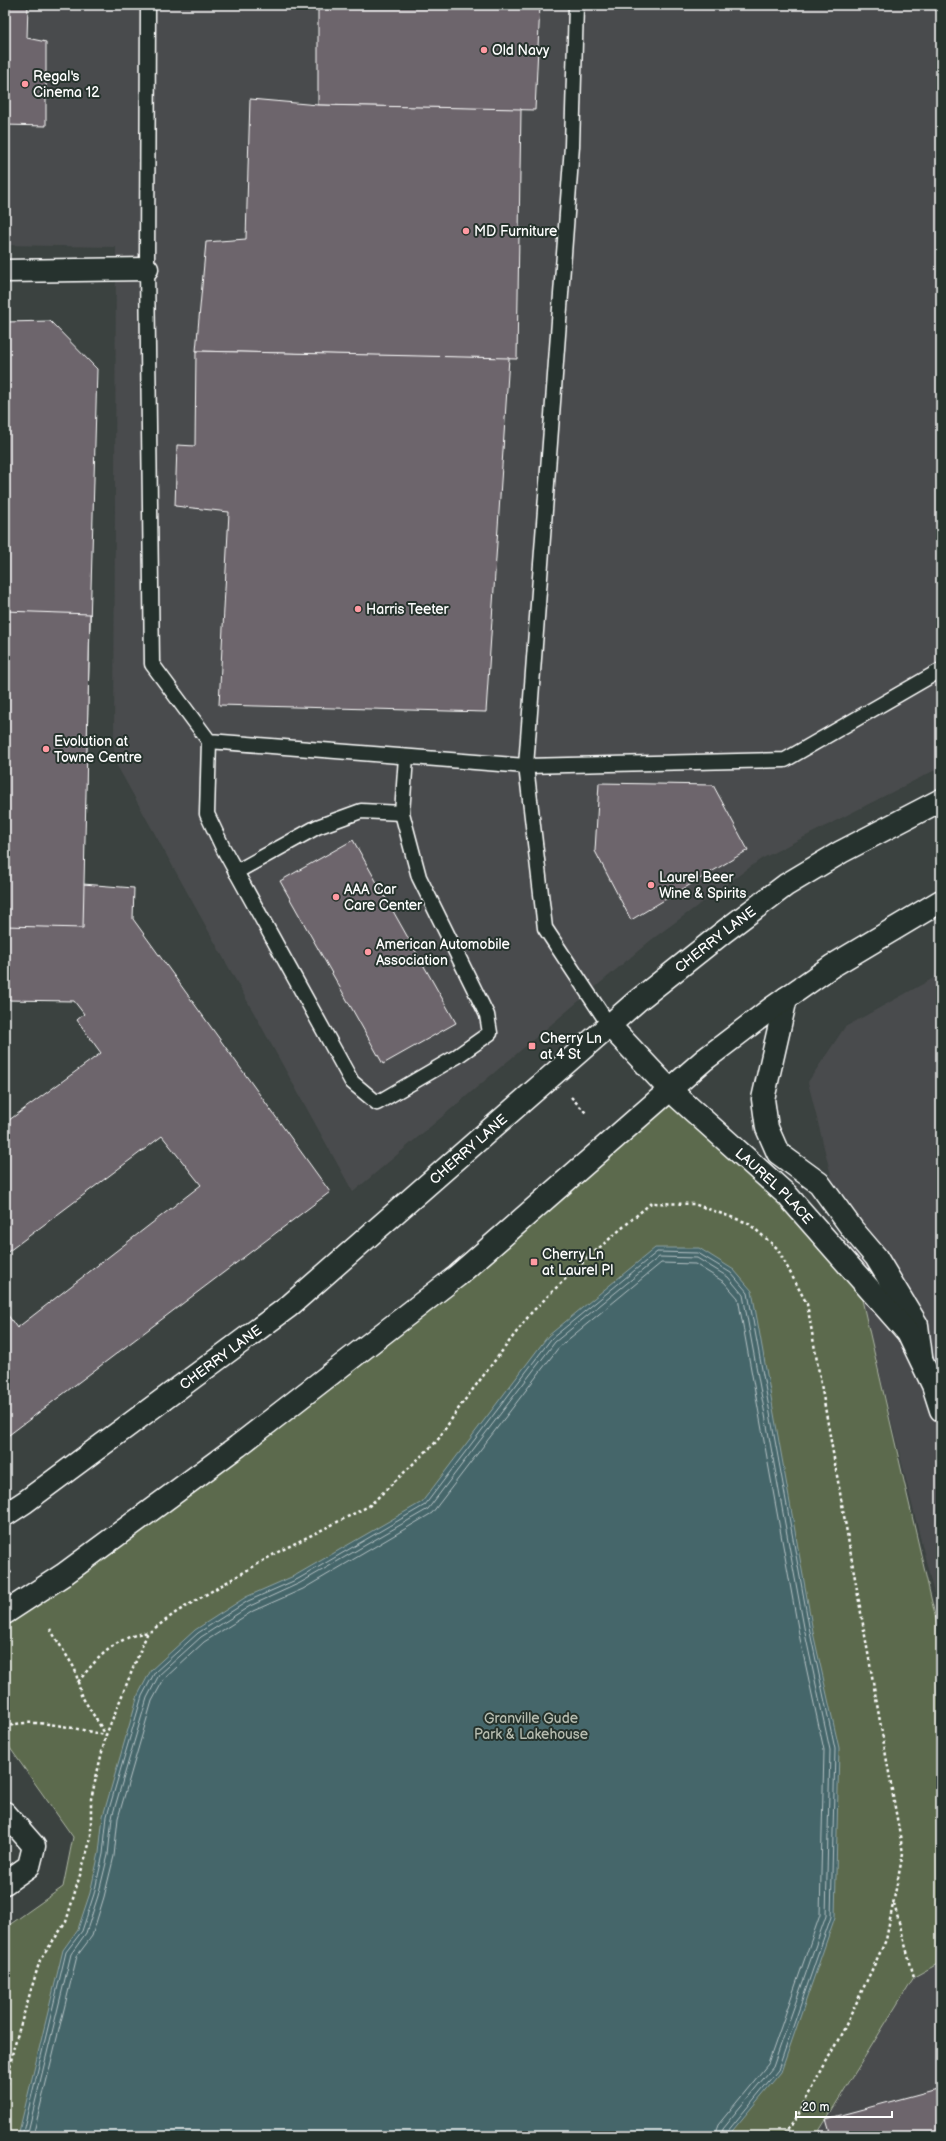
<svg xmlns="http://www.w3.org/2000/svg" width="946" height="2141" font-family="'Balsamiq Sans',sans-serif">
	<rect width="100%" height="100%" fill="#3b4240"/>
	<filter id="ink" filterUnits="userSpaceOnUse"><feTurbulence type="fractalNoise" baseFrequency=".025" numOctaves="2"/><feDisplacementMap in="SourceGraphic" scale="8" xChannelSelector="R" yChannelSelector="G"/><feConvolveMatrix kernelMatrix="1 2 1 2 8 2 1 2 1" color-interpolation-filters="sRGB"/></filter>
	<g filter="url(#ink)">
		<g fill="#4a4c4d">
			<path d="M5 5H941V767L761 859 651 940 353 1192 114 760 116 247 5 245Z"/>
			<path d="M941 974V1622L808 1082 845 1027Z"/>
			<path d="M941 1963V2136H817L914 1977Z"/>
		</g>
		<path fill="#5c6b4d" stroke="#aeb5a6" d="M670 1090 856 1274 941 1641V1962L914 1977 816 2136H5V1928L63 1887 73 1837 5 1741V1613L583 1166Z"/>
		<path fill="#45666b" stroke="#8fa3a6" d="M655 1248H699L734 1270 752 1291 814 1637 839 1748 835 1917 781 2072 728 2136H18L63 1950 78 1929 90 1893 99 1853 103 1816 138 1695 151 1670 195 1630 246 1597 296 1575 422 1502 548 1336Z"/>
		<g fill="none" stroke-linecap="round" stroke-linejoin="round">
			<g stroke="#b5c2c4" stroke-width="1">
				<path d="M22 2136 66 1952 82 1931 94 1894 103 1854 107 1816 142 1696 155 1672 198 1633 248 1601 298 1579 425 1505 551 1339 657 1252 698 1253 731 1273 748 1293 811 1637 835 1749 831 1917 778 2070 727 2132 726 2136"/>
				<path d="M27 2136 71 1954 86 1933 98 1896 108 1855 112 1817 147 1698 159 1675 201 1637 250 1606 300 1583 428 1509 555 1342 659 1257 697 1258 728 1277 743 1295 806 1638 830 1750 826 1916 773 2067 722 2129 721 2136"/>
				<path d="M33 2136 77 1956 92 1936 104 1897 114 1856 118 1818 152 1701 164 1679 204 1642 253 1611 303 1589 432 1513 559 1347 661 1263 695 1264 724 1282 738 1298 800 1639 824 1750 820 1915 768 2064 718 2125 714 2136"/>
			</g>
		</g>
		<g fill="#6d656c" stroke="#fff">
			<path d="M5 5H28L27 38 46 42V126L5 125Z"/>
			<path d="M318 5H540L535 110 318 105Z"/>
			<path d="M250 99 318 105 521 109 517 359 196 351 206 242 246 239Z"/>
			<path d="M50 321 97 369 83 884 134 888 133 919 330 1192 5 1438V1311L17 1328 201 1185 162 1136 5 1254V1123L101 1053 77 1020 84 1014 74 1001 5 1000V322Z"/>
			<path d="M196 351 509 358 486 712 219 705 229 512 175 506 177 445 195 446Z"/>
			<path d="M5 611 90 614 83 928 5 926Z"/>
			<path d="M599 783 713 785 748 850 631 920 595 851Z"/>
			<path d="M353 840 456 1023 383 1064 280 881Z"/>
			<path d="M941 2088V2136H831L826 2119Z"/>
		</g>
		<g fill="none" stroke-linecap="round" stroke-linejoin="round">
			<defs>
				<g id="lane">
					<path d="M148 5 147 269 152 664 209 741 526 766 785 760 941 670"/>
					<path d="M576 5 572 146 526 766 545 928 609 1025"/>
					<path d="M209 741 207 814 223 848 352 1082 377 1103 456 1057 490 1033 487 1015 419 877 402 813 406 757"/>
					<path d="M236 872 317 827 361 811 402 813"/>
				</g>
				<g id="street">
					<path d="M5 271 147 269"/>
					<path d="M786 998 763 1099 767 1128 778 1153 819 1183 853 1230 876 1257 917 1325 921 1357"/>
					<path d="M5 1813 34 1846 29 1866 5 1883"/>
				</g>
				<g id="secondary">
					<path id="s1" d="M609 1025 670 1090 787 1195 908 1333 933 1385 941 1410"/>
					<path id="s2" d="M5 1515 25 1502 288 1307 637 1001 725 931 786 885 841 852 941 800"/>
					<path d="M5 1613 63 1575 238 1446 457 1276 704 1060 772 1008 832 966 941 901"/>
				</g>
			</defs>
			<use href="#lane" stroke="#fff" stroke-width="17"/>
			<use href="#street" stroke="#fff" stroke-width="25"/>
			<use href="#secondary" stroke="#fff" stroke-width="25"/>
			<g stroke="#fff" stroke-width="2.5" stroke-dasharray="3 3" stroke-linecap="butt">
				<path d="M571 1097 587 1114"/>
				<path d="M6 1566 12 1575"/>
				<path d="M50 1629 75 1669 81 1695 106 1735"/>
				<path d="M78 1682C98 1657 116 1636 150 1632"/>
				<path d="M5 1728C27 1715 81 1730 105 1735"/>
				<path d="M894 1904 914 1977"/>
				<path d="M5 2096 13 2050 40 1960 66 1922 91 1838V1799L106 1735 147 1634 178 1611 278 1552 369 1506 437 1441 461 1405 531 1313 559 1285 592 1254 651 1203 694 1204 748 1223 777 1248 807 1304 903 1853 886 1940 844 2029 793 2123 782 2136"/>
			</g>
			<use href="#lane" stroke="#26332d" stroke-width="14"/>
			<use href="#street" stroke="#26332d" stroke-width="22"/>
			<use href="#secondary" stroke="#26332d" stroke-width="22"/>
		</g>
	</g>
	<g fill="#ff9aa2" stroke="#26332d" stroke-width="1.5">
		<circle cx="484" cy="50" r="4"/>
		<circle cx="25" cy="84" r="4"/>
		<circle cx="466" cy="231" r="4"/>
		<circle cx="358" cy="609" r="4"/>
		<circle cx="46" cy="749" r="4"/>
		<circle cx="651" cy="885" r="4"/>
		<circle cx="336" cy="897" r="4"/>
		<circle cx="368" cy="952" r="4"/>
		<rect x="528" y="1042" width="8" height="8" rx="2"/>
		<rect x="530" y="1258" width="8" height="8" rx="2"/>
	</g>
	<g text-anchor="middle" stroke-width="4" stroke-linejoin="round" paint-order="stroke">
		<g font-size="14" fill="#fff" stroke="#26332d" text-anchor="start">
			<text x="492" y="55">Old Navy</text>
			<text x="33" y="81">Regal's<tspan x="33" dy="16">Cinema 12</tspan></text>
			<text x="474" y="236">MD Furniture</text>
			<text x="366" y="614">Harris Teeter</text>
			<text x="54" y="746">Evolution at<tspan x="54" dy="16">Towne Centre</tspan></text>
			<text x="659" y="882">Laurel Beer<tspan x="659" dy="16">Wine &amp; Spirits</tspan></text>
			<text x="344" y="894">AAA Car<tspan x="344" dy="16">Care Center</tspan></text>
			<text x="376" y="949">American Automobile<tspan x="376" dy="16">Association</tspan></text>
			<text x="540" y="1043">Cherry Ln<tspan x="540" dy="16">at 4 St</tspan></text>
			<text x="542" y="1259">Cherry Ln<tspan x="542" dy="16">at Laurel Pl</tspan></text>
		</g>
		<g font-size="14" fill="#fff" stroke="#26332d">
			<text dy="5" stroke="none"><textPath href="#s2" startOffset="915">CHERRY LANE</textPath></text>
			<text dy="5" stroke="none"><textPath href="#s2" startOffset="591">CHERRY LANE</textPath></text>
			<text dy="5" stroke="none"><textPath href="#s1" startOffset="231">LAUREL PLACE</textPath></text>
			<text dy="5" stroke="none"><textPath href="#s2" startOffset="267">CHERRY LANE</textPath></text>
		</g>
		<g font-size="14" fill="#b6bcaf" stroke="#26332d">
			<text x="531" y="1723">Granville Gude<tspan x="531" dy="16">Park &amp; Lakehouse</tspan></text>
		</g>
	</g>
	<rect width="946" height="2141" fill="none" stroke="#26332d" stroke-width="20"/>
	<rect x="10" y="10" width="926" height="2121" fill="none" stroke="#fff" stroke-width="1.5" filter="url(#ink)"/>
	<path d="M796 2111v6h96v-6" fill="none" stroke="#ffffff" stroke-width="2"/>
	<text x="802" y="2111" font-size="12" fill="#ffffff" stroke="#26332d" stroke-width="3" paint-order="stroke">20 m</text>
</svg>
